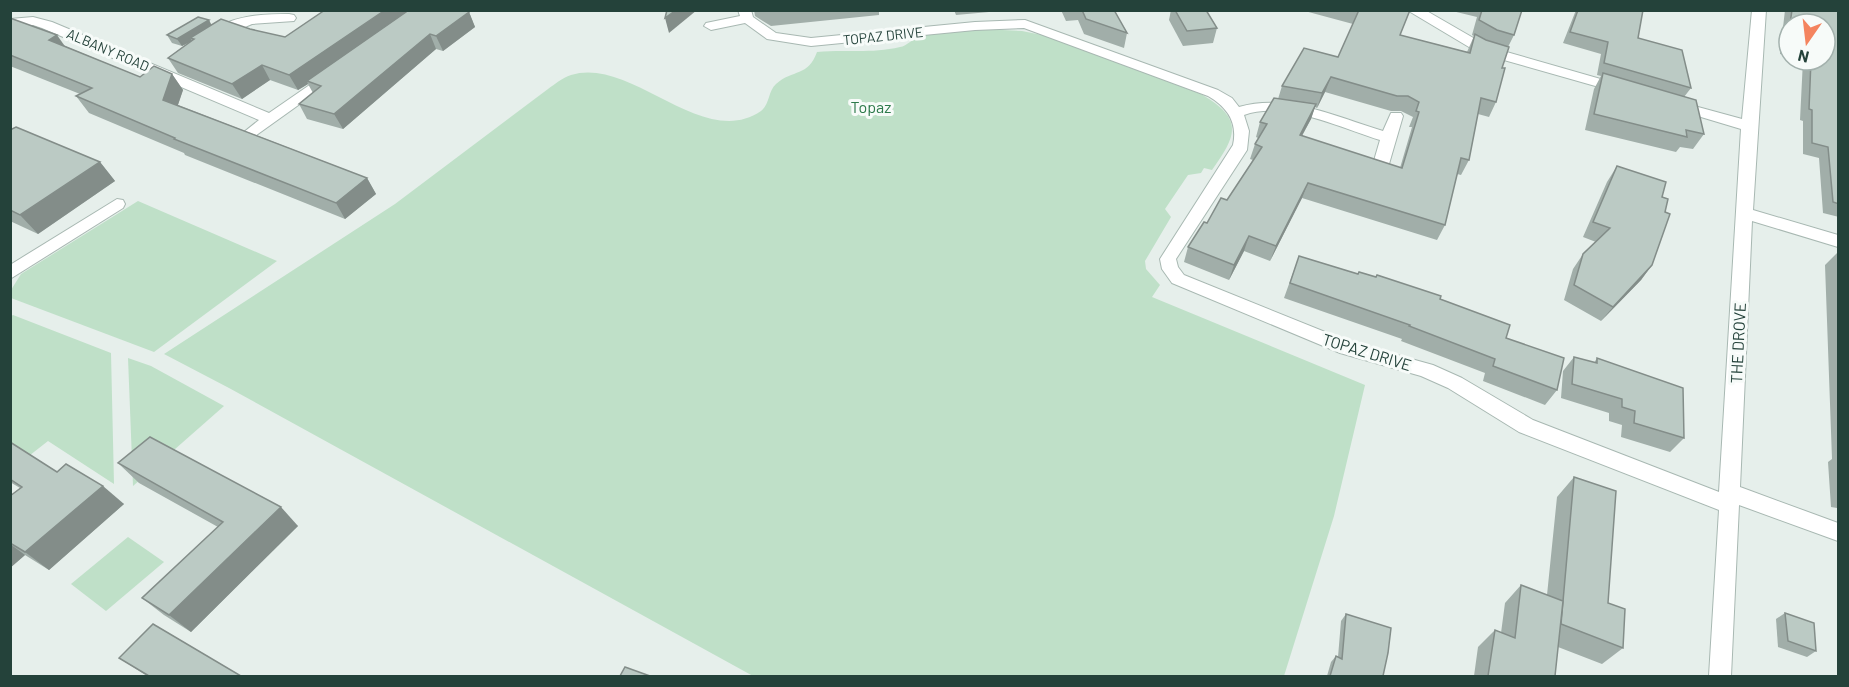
<svg xmlns="http://www.w3.org/2000/svg" width="1849" height="687" font-family="Barlow,sans-serif">
	<rect width="100%" height="100%" fill="#e6efeb"/>
	<g fill="#bfe0c8">
		<path d="M981 29 1022 31 1042 35 1201 94C1244 119 1237 135 1212 170L1204 168 1201 173 1188 175 1165 209 1171 217 1145 261 1146 269 1160 285 1152 297 1365 385 1334 516 1284 676H753L229 388 164 354 395 204 548 89C555 84 562 78 571 75 631 56 703 151 761 111 770 104 768 91 776 84 793 69 808 77 817 52 845 49 871 54 900 47 907 46 910 40 917 39V35Z"/>
		<path d="M138 201 277 261 154 352 11 298V290L21 274Z"/>
		<path d="M13 315 111 353 114 484 48 441 11 470 10 317Z"/>
		<path d="M128 358 151 366 224 406 133 486Z"/>
		<path d="M128 537 164 562 106 611 71 584Z"/>
	</g>
	<g fill="none" stroke-linecap="round" stroke-linejoin="round">
		<defs>
			<g id="street">
				<path d="M738 10H751L753 17 776 33 811 38 975 22 1025 20 1218 90 1232 98 1239 107C1288 93 1336 117 1383 131L1391 113H1401L1403 116 1389 164 1381 169 1373 164 1380 140C1341 128 1284 100 1244 115L1249 131 1247 150 1176 259 1178 267 1184 275 1350 342 1433 365 1462 378 1533 420 1719 492 1741 129 1671 108 1669 105 1676 101 1742 119 1752 10H1766L1753 210 1838 235V247L1752 221 1740 487 1838 523V541L1739 505 1731 676H1709L1719 510 1519 432 1448 388 1421 376 1340 353 1172 283 1162 269 1160 259 1233 145C1238 122 1227 107 1208 96L1024 28 975 30 811 46 767 39 745 23 711 30 704 26 706 23 740 16Z"/>
				<path d="M1407 10H1425L1489 47 1625 86 1627 89 1620 93 1479 53Z"/>
				<path d="M289 14 294 15 296 18 294 21 252 24 215 40 208 36C226 15 264 14 289 14Z"/>
				<path d="M33 17 52 22 269 113 327 73 332 72 339 76 251 139 246 141 239 136 259 120 42 28 33 25 10 27V19Z"/>
				<path d="M117 199 123 200 125 204 123 208 10 279V265Z"/>
			</g>
		</defs>
		<use href="#street" stroke="#a8b8b2" stroke-width="2"/>
		<use href="#street" fill="#fff" fill-rule="evenodd"/>
	</g>
	<g fill="#a1aea9" fill-rule="evenodd">
		<path d="M754 10H879V15L771 26 755 16Z"/>
		<path d="M954 10H989V12L956 15Z"/>
		<path d="M1061 10H1114L1127 33 1124 48 1084 34 1078 20 1066 21Z"/>
		<path d="M1171 10H1206L1217 28 1213 43 1183 46 1169 20Z"/>
		<path d="M1301 10H1410L1400 35 1467 52 1474 36 1472 35 1477 17 1448 10H1522L1514 35 1508 47 1502 68 1496 102 1489 117 1478 114 1469 160 1461 175 1457 174 1445 225 1437 240 1302 198 1270 261 1244 251 1229 280 1184 262 1188 247 1227 200 1253 160 1250 159 1255 144 1258 138 1256 137 1260 122 1278 99 1282 86 1338 57 1353 24ZM1325 92 1391 111H1401L1413 117 1409 127H1412L1400 168 1302 136 1311 119 1315 107 1317 108Z"/>
		<path d="M1576 10H1643L1638 38 1691 88 1684 97 1704 134 1693 149 1680 147 1676 152 1585 130 1594 89 1601 76 1597 75 1601 54 1563 43Z"/>
		<path d="M1785 10H1839V217L1823 213 1819 158 1803 154V121L1800 120 1803 60H1825V24H1789V56L1780 54Z"/>
		<path d="M469 12 475 27 443 51 436 49 343 129 307 119 299 104 313 93 308 84 298 90 270 80 242 99 178 73 168 58 191 41 182 46 172 43 167 35 209 20 211 25 250 29 285 37Z"/>
		<path d="M10 18 65 46 140 77 172 74 183 90 178 105 367 178 376 194 345 219 185 155 184 153 89 113 76 96 80 94 10 66Z"/>
		<path d="M10 130 100 162 115 181 38 234 10 221Z"/>
		<path d="M1617 166 1662 197 1652 265 1641 280 1601 321 1564 300 1573 269 1583 254 1596 242 1583 237 1607 182Z"/>
		<path d="M1839 251V518L1837 508 1831 507 1828 462 1832 459 1825 265Z"/>
		<path d="M1299 256 1440 299 1506 338 1557 390 1545 405 1483 381 1485 373 1401 341 1402 339 1284 298Z"/>
		<path d="M1574 357 1594 363 1597 358 1684 438 1670 452 1621 437 1622 425 1609 421V413L1561 398 1563 371Z"/>
		<path d="M10 442 57 472 124 504 49 570 25 555 10 568V496L20 488 10 482Z"/>
		<path d="M118 463 298 526 191 632 164 615 142 598 218 527 139 483Z"/>
		<path d="M1574 477 1608 603 1623 648 1602 664 1558 647 1555 676H1474L1478 647 1495 630 1501 633 1505 603 1521 585 1547 595 1557 497Z"/>
		<path d="M1785 613 1816 651 1807 657 1778 647 1776 619Z"/>
		<path d="M1346 614 1383 676H1327L1331 662 1336 656 1338 657 1341 621Z"/>
		<path d="M119 658 241 676H147Z"/>
	</g>
	<g fill="#838d89">
		<path d="M385 10H413L307 81 308 84 298 90 289 75Z"/>
		<path d="M676 10H697L669 33 665 18Z"/>
		<path d="M469 12 475 27 443 51 436 36Z"/>
		<path d="M209 20 213 28 190 38 192 41 182 46 177 39Z"/>
		<path d="M430 34 436 49 343 129 334 114Z"/>
		<path d="M57 35 69 52 49 40Z"/>
		<path d="M262 65 270 80 242 99 232 84Z"/>
		<path d="M172 74 183 90 174 116 163 100Z"/>
		<path d="M1331 77 1325 92 1317 108 1322 93Z"/>
		<path d="M1316 104 1311 119 1294 150 1300 135Z"/>
		<path d="M100 162 115 181 38 234 20 215Z"/>
		<path d="M367 178 376 194 345 219 336 203Z"/>
		<path d="M1308 183 1302 198 1270 261 1276 246Z"/>
		<path d="M1249 236 1244 251 1229 280 1234 265Z"/>
		<path d="M1652 265 1641 280 1601 321 1613 307Z"/>
		<path d="M103 486 124 504 49 570 25 552Z"/>
		<path d="M281 507 298 526 191 632 169 615Z"/>
		<path d="M10 544 25 555 10 568Z"/>
	</g>
	<g fill="#bbcac4" stroke="#838d89" stroke-width="1.5">
		<path d="M325 10H385L289 75 262 65 232 84 168 58 194 39 190 38 221 19 250 29 285 37Z"/>
		<path d="M409 10H466L469 12 436 36 430 34 334 114 299 104 321 86 307 81Z"/>
		<path d="M667 10H676L665 18Z"/>
		<path d="M1082 10H1114L1127 33 1086 19Z"/>
		<path d="M1175 10H1206L1217 28 1187 31Z"/>
		<path d="M1359 10H1410L1400 35 1470 53 1475 34 1486 40 1509 47 1502 68H1505L1496 102 1481 98 1469 160 1461 158 1445 225 1308 183 1276 246 1249 236 1234 265 1188 247 1204 222 1207 223 1221 198 1227 200 1262 147 1255 144 1267 124 1260 122 1274 98 1316 104 1300 135 1402 168 1419 112 1416 111 1419 102 1408 96H1397L1331 77 1322 93 1282 86 1304 48 1338 57Z"/>
		<path d="M1482 10H1522L1514 35 1497 30 1479 20Z"/>
		<path d="M1578 10H1643L1638 38 1682 50 1691 88 1604 63 1608 42 1570 32Z"/>
		<path d="M1792 10H1839V204L1833 202 1828 147 1812 143V110L1809 109 1811 60H1825V24H1790Z"/>
		<path d="M198 17 209 20 177 39 167 35Z"/>
		<path d="M10 18 57 35 49 40 140 77 154 66 172 74 163 100 367 178 336 203 174 139 175 138 76 96 92 88 10 55Z"/>
		<path d="M1603 73 1696 100 1704 134 1686 130 1687 137 1594 114Z"/>
		<path d="M16 127 100 162 20 215 10 210V130Z"/>
		<path d="M1617 166 1666 182 1662 197 1668 199 1665 212 1670 214 1652 265 1613 307 1574 285 1583 254 1610 228 1593 222Z"/>
		<path d="M1299 256 1358 274 1359 272 1376 277 1377 275 1441 296 1440 299 1510 325 1506 338 1564 358 1557 390 1493 366 1495 359 1409 326 1410 325 1290 283Z"/>
		<path d="M1574 357 1597 363V358L1683 388 1684 438 1634 423 1635 411 1622 407V399L1572 384Z"/>
		<path d="M150 437 281 507 169 615 142 598 223 522 118 463Z"/>
		<path d="M10 442 57 472 66 464 103 486 25 552 10 543V496L22 487 10 479Z"/>
		<path d="M1574 477 1616 491 1608 603 1625 609 1623 648 1561 624Z"/>
		<path d="M1521 585 1563 601 1555 676H1488L1495 630 1515 638Z"/>
		<path d="M1785 613 1814 623 1816 651 1788 641Z"/>
		<path d="M1346 614 1391 628 1388 653 1383 676H1330L1336 656 1342 659Z"/>
		<path d="M153 624 241 676H149L119 658Z"/>
		<path d="M625 667 650 676H620Z"/>
	</g>
	<g text-anchor="middle" stroke-width="6" stroke-linejoin="round" paint-order="stroke">
		<g font-size="14" fill="#24423a" stroke="#f7fbf9">
			<text transform="translate(883 36) rotate(-6)" y="5">TOPAZ DRIVE</text>
			<text transform="translate(108 50) rotate(23)" y="5">ALBANY ROAD</text>
		</g>
		<g font-size="16" fill="#2d7a4b" stroke="#f7fbf9">
			<text x="871" y="113">Topaz</text>
		</g>
		<g font-size="16" fill="#24423a" stroke="#f7fbf9">
			<text transform="translate(1738 343) rotate(-87)" y="6">THE DROVE</text>
			<text transform="translate(1367 352) rotate(17)" y="6">TOPAZ DRIVE</text>
		</g>
	</g>
	<rect width="1849" height="687" fill="none" stroke="#24423a" stroke-width="24"/>
	<g transform="translate(1807 42) rotate(194)"><circle r="28" fill="#f7fbf9" stroke="#a3b1ad" stroke-width="1.5"/>
	<path d="M0-4.5L10 22L0 15L-10 22Z" fill="#f4845f"/>
	<text y="-9" font-size="16" font-weight="bold" text-anchor="middle" fill="#24423a">N</text>
	</g>
</svg>
